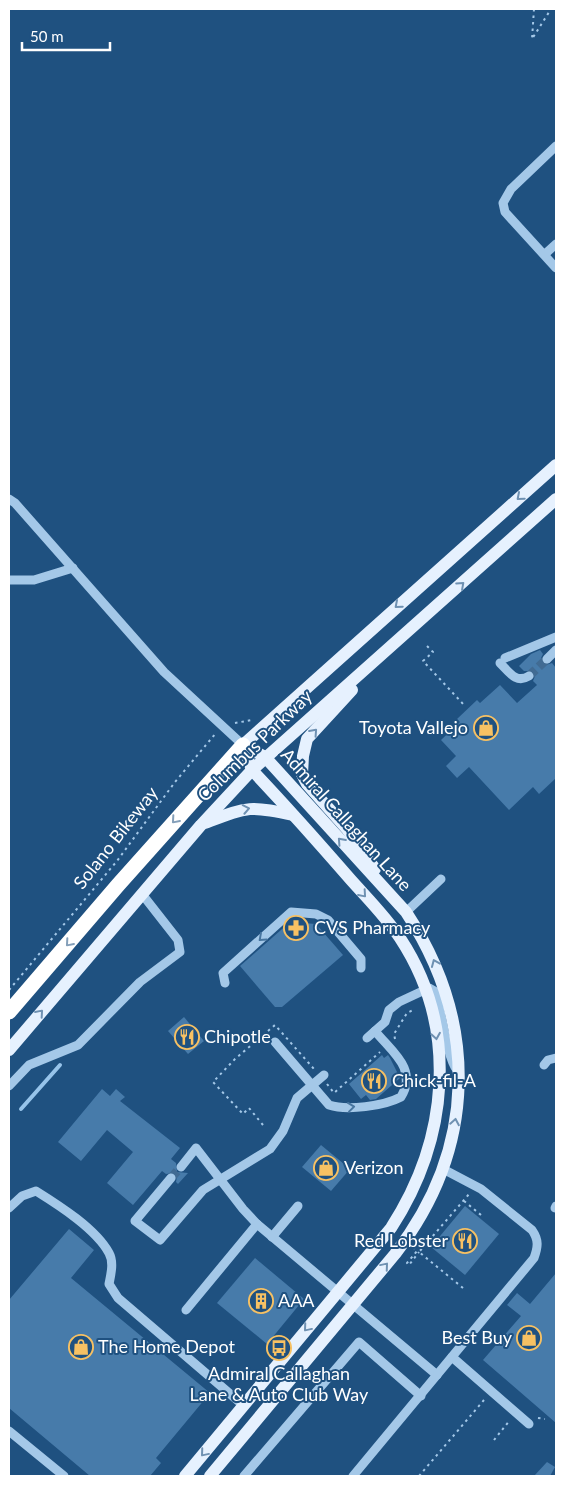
<svg xmlns="http://www.w3.org/2000/svg" width="565" height="1485" font-family="Lato,sans-serif">
	<rect width="100%" height="100%" fill="#1f5180"/>
	<g fill="none" stroke-linecap="round" stroke-linejoin="round">
		<path stroke="#97c4ea" stroke-width="4" d="M21 1109 60 1065"/>
	</g>
	<g fill="#477baa">
		<path d="M540 650 543 654 541 658 542 663 546 665 552 663 556 668V778L539 794 533 787 509 810 469 767 457 778 446 766 456 756 441 740 460 722 457 719 477 700 480 703 500 685 517 703 537 685 533 681 535 676 533 671H524L519 666 531 654Z"/>
		<path d="M290 922 316 924 343 955 282 1007H275L240 966Z"/>
		<path d="M184 1017 204 1041 188 1054 168 1031Z"/>
		<path d="M382 1055 384 1058 388 1055 390 1058 400 1078 376 1099 370 1100 366 1095 361 1099 349 1084Z"/>
		<path d="M102 1089 110 1096 116 1089 125 1097 120 1101 180 1148 171 1159 176 1163 177 1172 188 1173 178 1184 176 1182 177 1176 175 1173 166 1174 162 1171 133 1205 107 1183 133 1152 107 1130 81 1161 58 1142Z"/>
		<path d="M321 1145 350 1169 331 1191 302 1167Z"/>
		<path d="M465 1206 499 1234 465 1275 431 1247Z"/>
		<path d="M69 1229 94 1250 71 1278 210 1393 156 1458 161 1463 150 1476H90L9 1408V1300Z"/>
		<path d="M255 1258 304 1299 267 1344 217 1303Z"/>
		<path d="M556 1273V1423L483 1360 521 1316 507 1305 517 1293 530 1304Z"/>
		<path d="M547 1462 555 1467 550 1476H534Z"/>
	</g>
	<g fill="none" stroke-linecap="round" stroke-linejoin="round">
		<g stroke="#416b93" stroke-width="9" stroke-dasharray="9 4.5" stroke-linecap="butt">
			<path d="M529 676 547 659"/>
			<path d="M171 1178 181 1167"/>
		</g>
		<g stroke="#a4c8e8" stroke-width="2" stroke-dasharray="2.5 4" stroke-linecap="butt">
			<path d="M534 9 532 39 551 9"/>
			<path d="M427 646 433 652 423 661 465 706"/>
			<path d="M235 723 252 720"/>
			<path d="M9 990 117 861 175 782 216 733"/>
			<path d="M395 1039 394 1034 407 1013 413 1010"/>
			<path d="M327 1084 334 1093 380 1052"/>
			<path d="M263 1125 249 1108 243 1114 213 1082 235 1059 275 1025 314 1069"/>
			<path d="M464 1201 481 1215 479 1216"/>
			<path d="M413 1247 417 1251 407 1263 409 1265 419 1252"/>
			<path d="M463 1288 419 1252 470 1193"/>
			<path d="M538 1418 545 1419"/>
			<path d="M494 1440 510 1420"/>
			<path d="M419 1476 484 1400"/>
		</g>
		<g stroke="#a4c8e8" stroke-width="9">
			<path d="M556 146 511 189 503 203 505 212 556 268"/>
			<path d="M545 254 556 244"/>
			<path d="M9 499 15 503 164 672 243 745"/>
			<path d="M9 580H34L73 568"/>
			<path d="M505 658 556 637"/>
			<path d="M547 659 556 650"/>
			<path d="M500 663C509 672 516 684 529 676"/>
			<path d="M406 912 441 879"/>
			<path d="M225 983 223 973 291 912 316 914 328 920 361 959V968"/>
			<path d="M367 1038 385 1022 389 1010 399 1002 429 988 436 992C441 1010 447 1058 457 1070"/>
			<path d="M275 1042 329 1105C347 1111 384 1106 401 1097 418 1069 392 1052 375 1031"/>
			<path d="M544 1065 548 1060 556 1058"/>
			<path d="M9 1086 29 1065 78 1045 140 982 180 952 178 940 142 894"/>
			<path d="M181 1167 196 1148 243 1209 257 1224 437 1375"/>
			<path d="M171 1178 135 1221 160 1240 203 1190 270 1149 283 1131 297 1098 324 1075"/>
			<path d="M9 1208 22 1196 36 1191C60 1206 96 1229 109 1253 114 1262 111 1274 109 1284L118 1298 243 1405"/>
			<path d="M555 1208 556 1206"/>
			<path d="M272 1237 298 1206"/>
			<path d="M186 1310 257 1224"/>
			<path d="M452 1357 529 1424"/>
			<path d="M9 1431 64 1476"/>
			<path d="M244 1476 359 1342 421 1396"/>
			<path d="M353 1476 534 1258C538 1247 539 1240 532 1230L481 1189 443 1169"/>
		</g>
		<g stroke="#e6f1fe" stroke-width="12">
			<path d="M352 690 307 739 303 756 302 774 307 784 347 829 375 869"/>
			<path d="M243 745 556 465"/>
			<path d="M205 823C247 807 249 805 293 815"/>
			<path d="M9 1050 201 825 252 770 556 499"/>
			<path d="M185 1476 391 1228C448 1140 460 1029 400 938 386 917 368 899 351 880 319 843 286 806 252 770L243 745"/>
			<path d="M210 1476 395 1254C477 1148 479 1023 406 912L265 757 243 745"/>
		</g>
		<path stroke="#fff" stroke-width="15" d="M9 1012 118 885 243 745"/>
	</g>
	<defs><path id="oneway-chevron" d="M-2-3.5L2.5 0L-2 3.5" fill="none" stroke-width="1.6" stroke-linecap="round" stroke-linejoin="round" transform="scale(1.25)"/></defs>
	<g stroke="#6f91b2">
		<use href="#oneway-chevron" transform="translate(520 497) rotate(139)"/>
		<use href="#oneway-chevron" transform="translate(461 585) rotate(-42)"/>
		<use href="#oneway-chevron" transform="translate(398 605) rotate(139)"/>
		<use href="#oneway-chevron" transform="translate(314 732) rotate(-48)"/>
		<use href="#oneway-chevron" transform="translate(246 809) rotate(-11)"/>
		<use href="#oneway-chevron" transform="translate(341 841) rotate(-132)"/>
		<use href="#oneway-chevron" transform="translate(363 894) rotate(49)"/>
		<use href="#oneway-chevron" transform="translate(435 963) rotate(-113)"/>
		<use href="#oneway-chevron" transform="translate(40 1013) rotate(-49)"/>
		<use href="#oneway-chevron" transform="translate(436 1036) rotate(81)"/>
		<use href="#oneway-chevron" transform="translate(455 1122) rotate(-80)"/>
		<use href="#oneway-chevron" transform="translate(385 1266) rotate(-50)"/>
		<use href="#oneway-chevron" transform="translate(307 1328) rotate(130)"/>
		<use href="#oneway-chevron" transform="translate(204 1453) rotate(130)"/>
	</g>
	<g stroke="#849fb9">
		<use href="#oneway-chevron" transform="translate(175 820) rotate(131)"/>
		<use href="#oneway-chevron" transform="translate(69 943) rotate(131)"/>
	</g>
	<g stroke="#47759f">
		<use href="#oneway-chevron" transform="translate(262 938) rotate(138)"/>
		<use href="#oneway-chevron" transform="translate(351 1107) rotate(-7)"/>
	</g>
	<defs>
		<symbol id="shop-ring" viewBox="-11 -11 22 22"><circle r="9.5" fill="#1f5180" stroke="#f7c163" stroke-width="1.5"/><path d="M-5-2.5h2.3a2.7 3.5 0 0 1 5.4 0H5L5.5 6h-11ZM-1.5-2.5h3a1.5 2.3 0 0 0-3 0Z" fill="#f7c163"/></symbol>
		<symbol id="pharmacy-ring" viewBox="-11 -11 22 22"><circle r="9.5" fill="#1f5180" stroke="#f7c163" stroke-width="1.5"/><path d="M-2-6h4v4h4v4h-4v4h-4v-4h-4v-4h4Z" fill="#f7c163"/></symbol>
		<symbol id="restaurant-ring" viewBox="-11 -11 22 22"><circle r="9.5" fill="#1f5180" stroke="#f7c163" stroke-width="1.5"/><path d="M-5-6h1v4h1v-4h1v4h1v-4h1v5L-1.5 .5V6h-2V.5L-5-1ZM5-6V6H3V1.5H1.5Q1.5-4 5-6Z" fill="#f7c163"/></symbol>
		<symbol id="building-ring" viewBox="-11 -11 22 22"><circle r="9.5" fill="#1f5180" stroke="#f7c163" stroke-width="1.5"/><path d="M-4-6H4V6H1V3H-1V6H-4ZM-2.5-4.3h1.7v1.8h-1.7ZM.8-4.3h1.7v1.8H.8ZM-2.5-1h1.7V.8h-1.7ZM.8-1h1.7V.8H.8Z" fill="#f7c163"/></symbol>
		<symbol id="bus-ring" viewBox="-11 -11 22 22"><circle r="9.5" fill="#1f5180" stroke="#f7c163" stroke-width="1.5"/><path d="M-5-6H5V4H4V6H2V4H-2V6H-4V4H-5ZM-3.5-4V0h7V-4ZM-3.5 1.2v1.5H-2V1.2ZM2 1.2v1.5H3.5V1.2Z" fill="#f7c163"/></symbol>
	</defs>
	<g fill-rule="evenodd">
		<use href="#shop-ring" x="472" y="714" width="28" height="28"/>
		<use href="#pharmacy-ring" x="282" y="914" width="28" height="28"/>
		<use href="#restaurant-ring" x="173" y="1023" width="28" height="28"/>
		<use href="#restaurant-ring" x="360" y="1067" width="28" height="28"/>
		<use href="#shop-ring" x="312" y="1154" width="28" height="28"/>
		<use href="#restaurant-ring" x="451" y="1227" width="28" height="28"/>
		<use href="#building-ring" x="247" y="1287" width="28" height="28"/>
		<use href="#shop-ring" x="515" y="1324" width="28" height="28"/>
		<use href="#shop-ring" x="67" y="1333" width="28" height="28"/>
		<use href="#bus-ring" x="265" y="1334" width="28" height="28"/>
	</g>
	<g text-anchor="middle" stroke-width="4" stroke-linejoin="round" paint-order="stroke">
		<g font-size="18" fill="#fff" stroke="#1f5180" text-anchor="start">
			<text x="468" y="734" text-anchor="end">Toyota Vallejo</text>
			<text x="314" y="934">CVS Pharmacy</text>
			<text x="204" y="1043">Chipotle</text>
			<text x="392" y="1087">Chick-fil-A</text>
			<text x="344" y="1174">Verizon</text>
			<text x="448" y="1247" text-anchor="end">Red Lobster</text>
			<text x="278" y="1307">AAA</text>
			<text x="512" y="1344" text-anchor="end">Best Buy</text>
			<text x="98" y="1353">The Home Depot</text>
			<text x="279" y="1380" text-anchor="middle">Admiral Callaghan<tspan x="279" dy="21">Lane &amp; Auto Club Way</tspan></text>
		</g>
		<g font-size="18" fill="#fff" stroke="#1f5180">
			<text transform="translate(255 746) rotate(-44)" y="6">Columbus Parkway</text>
			<text transform="translate(346 820) rotate(48)" y="6">Admiral Callaghan Lane</text>
			<text transform="translate(116 838) rotate(-52)" y="6">Solano Bikeway</text>
		</g>
	</g>
	<rect width="565" height="1485" fill="none" stroke="#ffffff" stroke-width="20"/>
	<path d="M22 42v8h88v-8" fill="none" stroke="#ffffff" stroke-width="2.5"/>
	<text x="30" y="42" font-size="15" fill="#ffffff" stroke="#1f5180" stroke-width="4" paint-order="stroke">50 m</text>
</svg>
